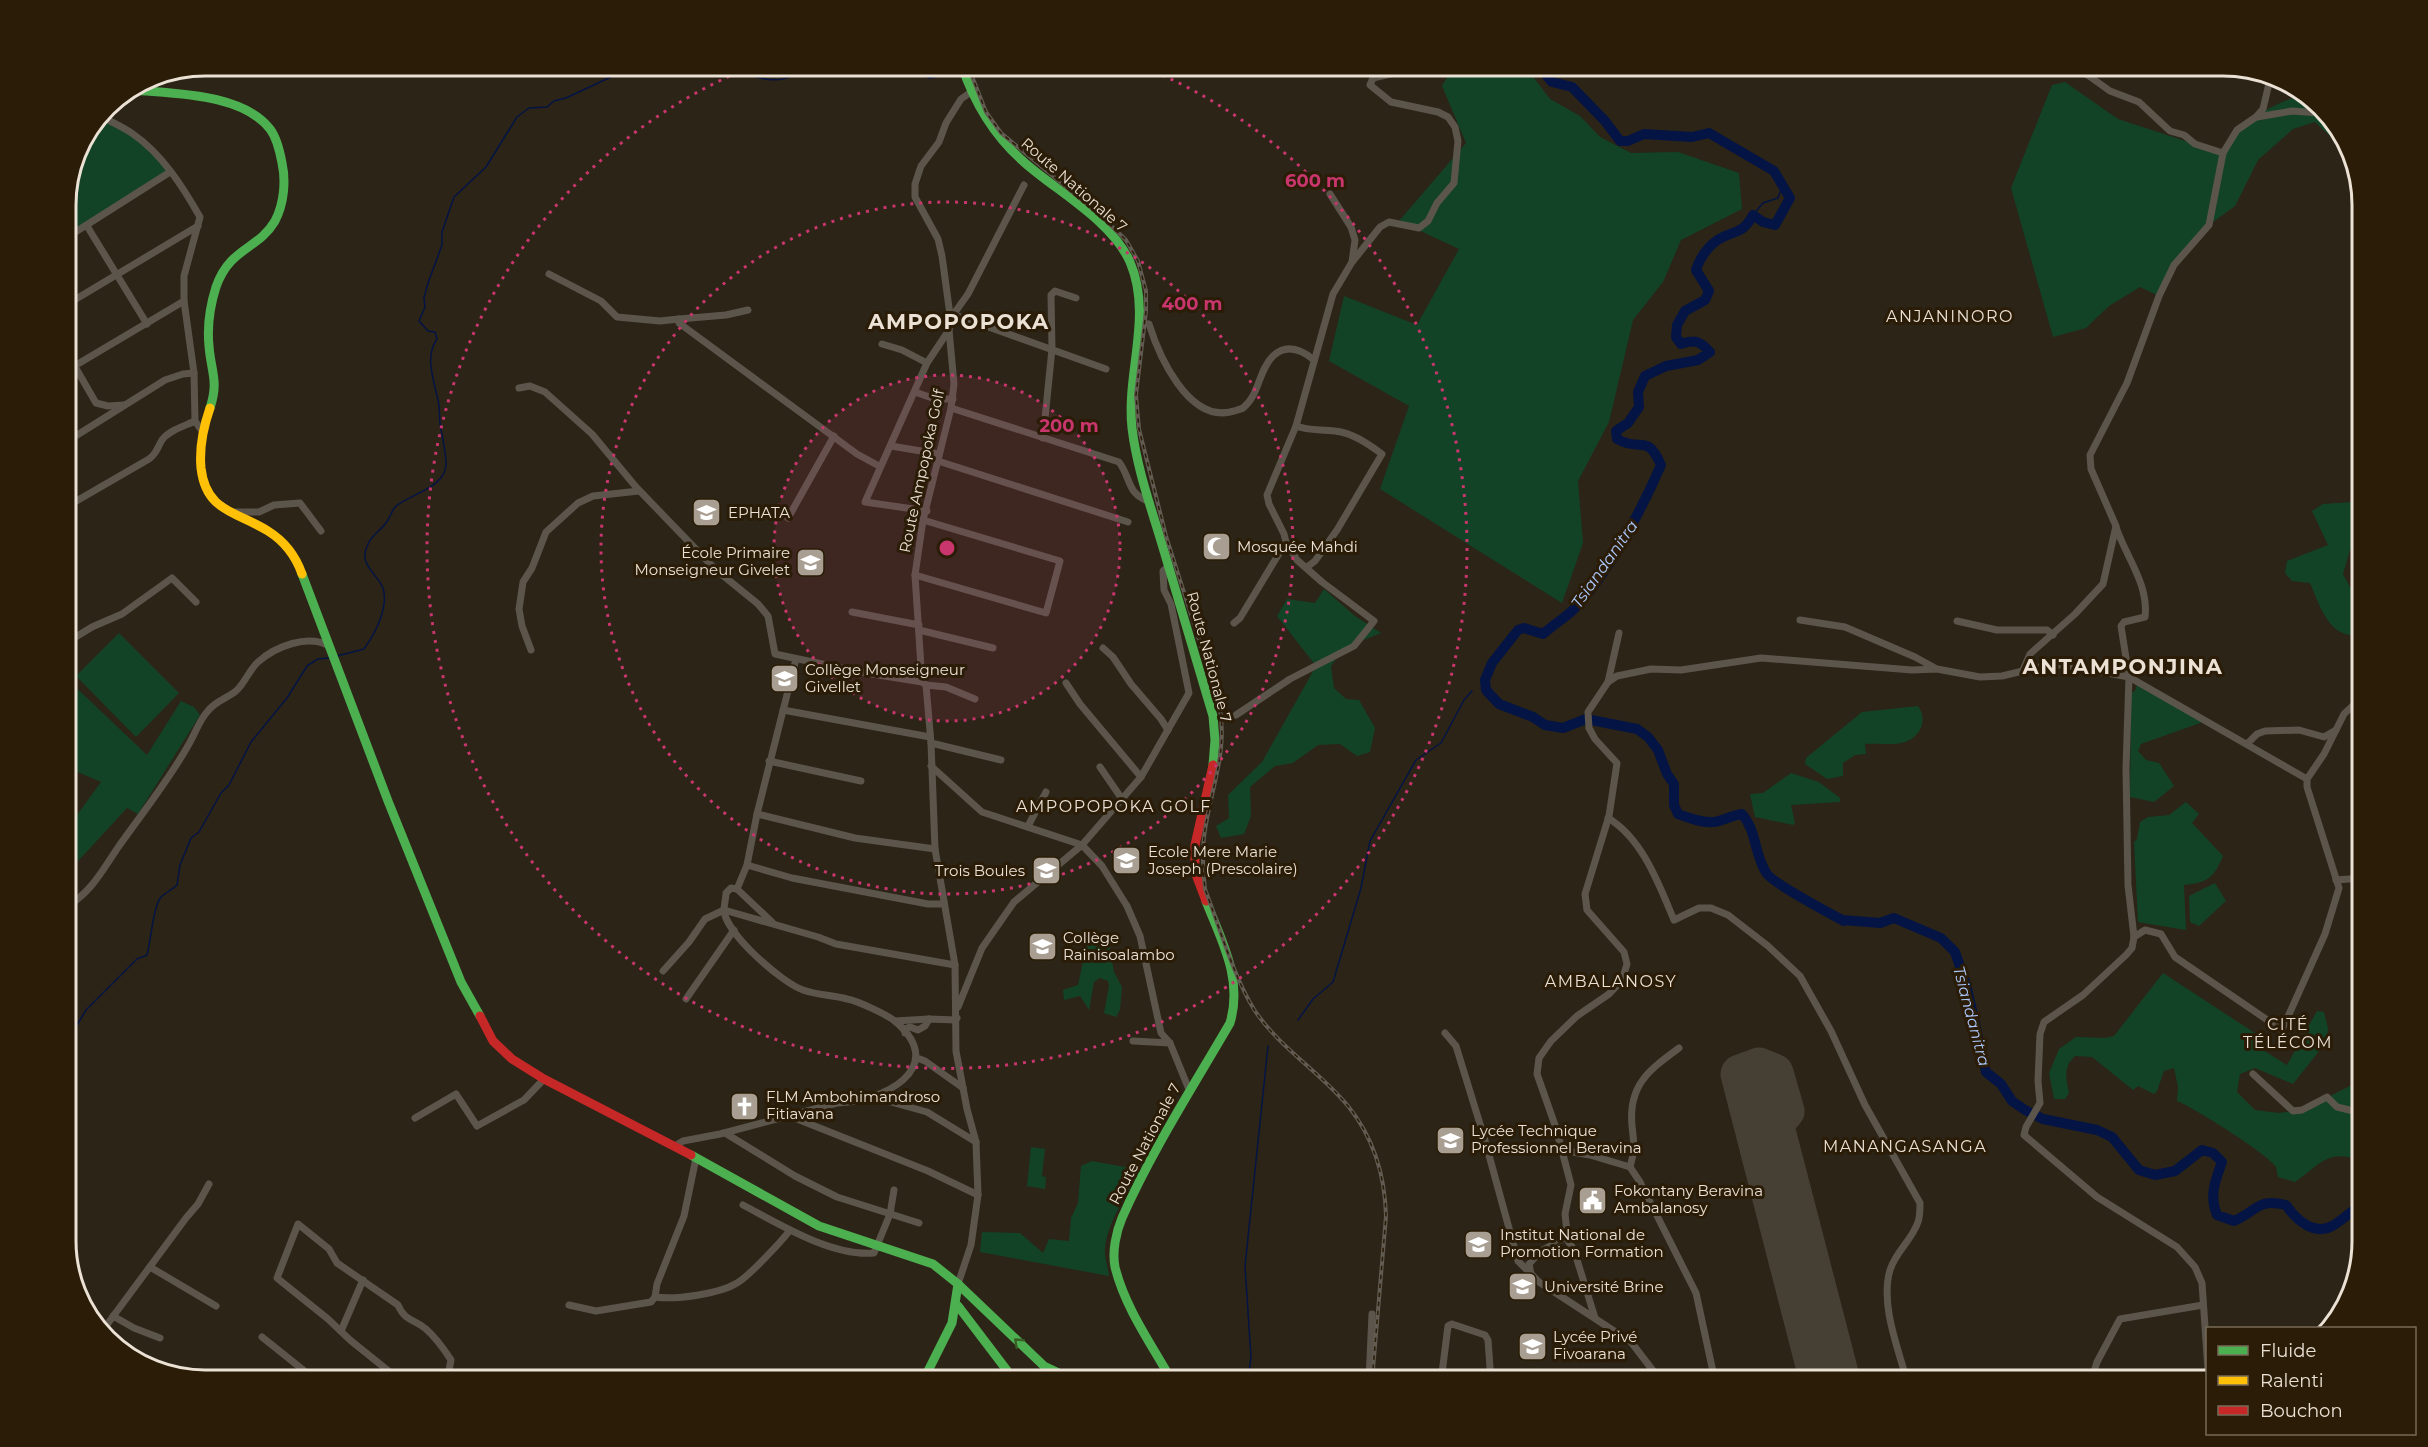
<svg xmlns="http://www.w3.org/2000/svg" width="2428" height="1447" font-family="Montserrat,sans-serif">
	<rect width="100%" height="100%" fill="#2c2417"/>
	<g fill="#124327">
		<path d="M1454 66H1525L1550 99 1580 116 1600 137 1631 153 1678 152 1739 173 1742 209 1681 240 1663 282 1633 320 1609 422 1578 481 1583 543 1562 603 1380 489 1409 406 1329 361 1344 296 1417 325 1459 249 1399 221 1466 143 1442 86Z"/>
		<path d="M2065 82 2118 119 2222 153C2246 116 2263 110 2302 94L2343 136 2348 153 2315 122 2293 129 2258 160 2235 206 2209 225 2174 265 2159 296 2140 287 2109 306 2086 328 2053 337 2011 188 2052 85Z"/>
		<path d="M101 116 133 134 169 170 66 235V197L80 144Z"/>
		<path d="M2353 502 2362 505V509L2354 518 2362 543 2350 550 2343 574 2350 587 2362 584V634C2330 642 2320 606 2310 583L2292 581 2285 573 2287 561 2328 545 2312 511 2323 504Z"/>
		<path d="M1324 589 1355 616 1381 633 1344 648 1331 666 1334 688 1346 699 1359 700 1375 728 1370 752 1357 756 1340 744 1318 745 1293 763 1275 766 1250 787 1251 816 1244 834 1221 838 1216 826 1229 818 1228 795 1262 762 1316 666 1277 616 1287 599 1315 603Z"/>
		<path d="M119 633 179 693 136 737 76 676Z"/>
		<path d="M67 679 147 755 181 701 194 707 200 715 138 814 127 808 66 874V830L101 782 66 767Z"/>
		<path d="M2137 685 2203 722 2141 744 2138 751 2146 760 2159 763 2174 786 2154 802 2130 797 2131 693 2135 691Z"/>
		<path d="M1918 706C1928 719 1921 737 1905 742 1894 746 1877 743 1865 744L1866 754 1855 755 1843 763V776L1827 779 1805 764 1806 758 1862 712Z"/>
		<path d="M1791 773 1819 782 1840 798V802L1791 805 1795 823 1793 825 1755 817 1750 794 1763 793Z"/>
		<path d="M2186 802 2199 814 2192 823 2223 856C2214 878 2207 883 2184 885L2186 930 2138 922 2134 842 2137 839 2140 822 2148 817 2169 815Z"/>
		<path d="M2215 883 2226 901 2199 926 2190 922 2189 896Z"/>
		<path d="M1088 939H1096L1110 948 1114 972 1122 987 1120 1010 1116 1017 1104 1013 1109 986 1108 981 1100 978 1094 982 1089 1010 1080 996 1064 1000 1063 990 1078 985Z"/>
		<path d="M2163 973 2258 1035 2255 1045 2287 1065 2317 1011 2324 1012 2328 1028 2327 1041 2293 1084 2255 1068 2240 1074 2237 1092 2255 1110 2279 1113 2302 1110 2362 1080V1161C2328 1148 2321 1164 2295 1182L2278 1177C2277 1174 2277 1170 2276 1167 2269 1155 2193 1107 2177 1101L2178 1087 2174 1068 2164 1071 2157 1091 2154 1094 2138 1086 2133 1090 2092 1057 2075 1056C2063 1067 2066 1078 2069 1093L2065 1099H2054L2049 1073 2059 1049 2076 1037 2105 1038 2114 1036Z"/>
		<path d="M1031 1147 1045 1149 1042 1176 1046 1177 1045 1189 1027 1186Z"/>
		<path d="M1092 1161 1141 1170C1128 1193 1108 1220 1105 1248 1104 1256 1108 1267 1109 1276L980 1252 982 1232 1020 1233 1043 1253 1049 1239 1069 1241 1071 1218 1078 1203 1081 1166Z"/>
	</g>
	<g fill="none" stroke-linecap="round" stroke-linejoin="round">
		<g stroke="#041444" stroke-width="1.5">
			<path d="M732 66C747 76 776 86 792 75L794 66"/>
			<path d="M899 66 930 78 959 72"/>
			<path d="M969 69 977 66"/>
			<path d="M1753 215 1763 203 1778 198 1783 183"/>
			<path d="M337 656 364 649C375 634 389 607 383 588 378 574 357 565 368 544 372 535 381 530 386 523 390 518 391 512 395 507 409 494 446 488 446 464 446 451 442 437 440 423 439 414 440 404 437 396 433 377 425 356 437 339L435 332 428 331 419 321 425 307 424 298 428 283 442 245V232L454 197 486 167 517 117 529 108 547 107 554 101 566 98 615 75 623 68 634 66"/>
			<path d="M1298 1020 1313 999 1333 982 1361 888 1370 841 1416 760 1441 743 1464 700 1472 691"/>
			<path d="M66 1030 77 1025 86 1010 137 959 147 955C151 940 153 907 161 897 165 893 173 889 177 885L180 865 191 838 199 832 221 793 229 785 251 742 287 698 307 666 318 659 329 658"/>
			<path d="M1248 1381 1251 1357 1245 1266 1268 1046"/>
		</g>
		<path stroke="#041444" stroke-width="10" d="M1539 66 1552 82 1572 87 1605 121 1620 141H1628L1644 134 1692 137 1709 133 1774 171 1790 198 1775 225 1763 222 1753 215C1744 232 1738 230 1723 237 1710 243 1700 257 1696 270L1709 291 1705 300 1685 311 1677 325 1676 337 1681 344C1695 339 1700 341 1710 352L1698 360 1666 366 1645 376 1638 392 1639 407 1628 423 1616 431 1617 439C1642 453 1646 432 1661 465 1641 511 1607 576 1572 611 1563 619 1552 626 1543 634L1524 628 1518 630 1492 663 1485 680 1486 690 1499 704 1533 717 1545 725 1563 728 1586 719 1637 729 1648 737 1658 750 1667 774 1674 784V805L1678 814C1689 818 1701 823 1713 822 1719 822 1733 815 1742 814 1757 831 1754 855 1767 874 1775 884 1829 913 1844 921L1842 920 1880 923 1894 918 1941 938 1955 952 1966 984 1986 1072 2001 1084 2012 1101 2025 1110 2043 1119 2097 1130 2112 1137 2139 1170 2155 1175 2175 1171 2202 1150 2213 1153 2222 1162C2215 1181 2209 1196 2217 1215L2234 1221C2258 1211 2256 1198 2286 1205 2296 1220 2315 1237 2334 1225 2344 1219 2352 1210 2362 1205"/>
		<path stroke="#464034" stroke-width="39" d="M1819 1381 1740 1074 1759 1067 1774 1073 1785 1111 1774 1123 1841 1381"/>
		<g stroke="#5b554b" stroke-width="7">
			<path d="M2064 66 2076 69 2089 76 2110 91 2139 102 2170 131 2184 135 2195 144 2223 153"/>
			<path d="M101 116C111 122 123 127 133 134 162 154 183 187 200 217L184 276V301L194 373 195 421 202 431"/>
			<path d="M2257 117 2292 111 2320 113"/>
			<path d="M87 226 147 324"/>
			<path d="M66 238 170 172"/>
			<path d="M1353 261 1380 227 1389 222 1419 228 1428 221 1437 203 1454 183 1458 141 1455 127 1448 117 1438 112 1391 102 1370 85 1373 78 1424 66"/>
			<path d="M549 274 601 301 617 317 660 321 679 319"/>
			<path d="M66 282 71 302"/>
			<path d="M66 305 198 226"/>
			<path d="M748 310 726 315 679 319V323L857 454 879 466"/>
			<path d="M953 315 968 294 1024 185"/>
			<path d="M955 315 1106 369"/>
			<path d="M1141 323 1149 324C1159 356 1188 421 1230 412 1234 411 1239 410 1243 408 1260 394 1258 371 1273 356 1287 343 1302 350 1314 360"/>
			<path d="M882 344 902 350 927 363"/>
			<path d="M66 351 96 403 108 406 124 405"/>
			<path d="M66 371 184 301"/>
			<path d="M519 388 530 386 545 392 592 434 636 487 715 569 758 604 768 616 775 654 860 672 922 682"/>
			<path d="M915 392 935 399H953"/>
			<path d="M951 408 1119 462C1132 480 1126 493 1150 502"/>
			<path d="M1296 426C1309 431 1321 429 1335 431 1353 433 1368 444 1382 454L1337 530 1315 561 1307 567"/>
			<path d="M1043 438 1052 349 1051 295 1055 291 1076 298"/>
			<path d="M66 442 165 380 183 374 194 373"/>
			<path d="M891 446 939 454"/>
			<path d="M938 461 1128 522"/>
			<path d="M66 507 149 459C157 453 157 448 162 440 169 430 185 426 195 421"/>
			<path d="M927 511 865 502 927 363 949 330"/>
			<path d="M232 512H259L274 505 300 503 321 531"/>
			<path d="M788 518 834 436"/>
			<path d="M2116 527C2126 557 2149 584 2145 617L2124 622 2121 626 2129 677 2126 768 2128 885 2134 937"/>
			<path d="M915 575 1046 613 1060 561 923 520"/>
			<path d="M852 612 919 625"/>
			<path d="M1800 620 1845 627 1915 657 1935 668"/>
			<path d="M1957 621 1997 630H2047L2053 635"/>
			<path d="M1234 623 1240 618 1286 542"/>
			<path d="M919 630 993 648"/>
			<path d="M66 643 92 627 122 614 172 578 196 602"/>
			<path d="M1103 648 1113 657 1131 684 1161 719 1168 730"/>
			<path d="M531 650 522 626 519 609 523 582 532 568 546 532 578 503 593 496 639 491"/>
			<path d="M2023 670 2030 654 2075 614 2103 584 2116 526 2091 469 2090 455 2127 383 2159 296 2174 265 2209 225 2223 153 2237 130 2256 117 2263 109 2270 79"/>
			<path d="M1608 682 1619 633"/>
			<path d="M1066 683 1080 704 1141 777"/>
			<path d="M926 685 946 687 975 699"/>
			<path d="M783 710 930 737"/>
			<path d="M1236 715 1290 679 1354 646 1374 621 1322 582 1297 560 1286 542 1284 534 1269 504 1267 495 1296 426 1333 294 1352 262 1355 240 1351 227 1330 194"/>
			<path d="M931 743 1001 760"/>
			<path d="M2247 744 2257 734 2265 731 2299 730 2324 737 2336 730"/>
			<path d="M769 761 861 781"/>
			<path d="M931 766 982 812 1082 845 1102 866 1127 906 1140 936 1161 1033 1170 1043 1190 1092"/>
			<path d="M1100 767 1122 799"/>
			<path d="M2307 779 2324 754 2344 714 2362 697"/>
			<path d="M757 814 855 838 935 849"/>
			<path d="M1608 818C1643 839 1659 885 1674 920L1699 908H1711L1728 915 1768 946 1800 976 1831 1031 1865 1105 1920 1203C1920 1209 1920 1217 1918 1222 1912 1240 1896 1251 1890 1270 1880 1304 1898 1348 1907 1381"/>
			<path d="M1028 826 1046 792"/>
			<path d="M747 865 792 878 928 904H944"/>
			<path d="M2336 880 2362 878"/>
			<path d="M737 889 747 865 757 814 796 659"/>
			<path d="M737 889 772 922"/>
			<path d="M66 907C92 892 103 869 119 846 143 812 169 780 189 744 195 734 199 721 207 712 215 701 226 699 236 691 245 683 249 670 258 662 276 646 308 634 329 646"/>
			<path d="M663 971 689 942 705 919 724 910 818 937 836 944 955 965"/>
			<path d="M686 999 734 930"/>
			<path d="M958 1007 982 948 1014 902 1082 845 1141 777 1189 693 1171 604 1164 590 1163 571 1169 566"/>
			<path d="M895 1021 929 1019 956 1020 957 1018"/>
			<path d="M905 1033V1029L910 1027 918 1030 925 1026 929 1019"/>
			<path d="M1445 1033 1456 1046 1484 1137 1518 1261 1531 1274"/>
			<path d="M1133 1041 1170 1043"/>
			<path d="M917 1058 925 1061 963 1088"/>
			<path d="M2253 1074 2293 1111 2302 1110 2327 1097 2337 1107 2362 1113"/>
			<path d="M876 1095 891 1102 927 1112 976 1142"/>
			<path d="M787 1115 928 1171 978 1195"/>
			<path d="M415 1118 456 1094 477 1126 524 1100 544 1079"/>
			<path d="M725 1133 795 1176 837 1197 919 1223"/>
			<path d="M675 1146 683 1141 720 1134 837 1103C881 1102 950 1069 896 1022 888 1015 858 1001 847 999 832 995 817 995 803 990 782 983 725 933 724 910 724 905 726 898 726 893L731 888 737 889"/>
			<path d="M1561 1150 1590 1155 1630 1167 1640 1182 1696 1293 1715 1381"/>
			<path d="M1630 1167C1635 1152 1634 1141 1632 1126 1628 1085 1649 1070 1679 1048"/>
			<path d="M743 1205C779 1224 832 1257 874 1253L890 1214 894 1190"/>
			<path d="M1568 1236 1541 1251 1529 1264 1531 1274 1539 1282 1631 1342 1661 1381"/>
			<path d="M150 1267 216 1306"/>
			<path d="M958 1284 971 1245 978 1195 976 1142 967 1109 956 1051 955 965 935 849 931 743 926 685 922 682 915 575 923 520 951 408 954 384 949 330 950 315 942 256 938 239 915 197V184L921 166 939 142 946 123 961 99 971 92"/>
			<path d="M655 1297C676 1300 719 1294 737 1283 748 1277 782 1241 790 1230"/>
			<path d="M569 1305 596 1311 651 1302 655 1297 657 1284 684 1216 696 1158"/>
			<path d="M113 1316 134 1328 160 1338"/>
			<path d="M1595 1318 1574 1250 1568 1241 1565 1214 1571 1185 1556 1128 1537 1074 1539 1058 1551 1041 1577 1016 1609 994 1622 980 1627 964 1624 952 1587 910 1585 894 1609 816 1617 763 1595 739 1589 728 1588 712 1608 682 1617 676 1651 669 1681 670 1761 658 1912 670 1937 669 1980 677 2002 676 2048 665H2064L2129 677 2307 779V787L2339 888 2325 934 2282 1030 2175 957 2161 934 2145 930 2134 937 2132 948 2126 955 2083 995 2044 1022 2040 1034 2038 1081 2040 1103 2026 1127 2024 1135 2097 1197 2177 1247 2195 1267 2202 1283 2208 1370"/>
			<path d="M103 1330 186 1218 198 1204 209 1184"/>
			<path d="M341 1331 363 1280"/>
			<path d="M262 1337 317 1381"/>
			<path d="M401 1381 350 1340 328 1319 277 1278 298 1224 329 1249 337 1263 398 1305C405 1322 415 1319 426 1329 436 1338 444 1349 451 1360L447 1381"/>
			<path d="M1369 1381 1372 1314"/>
			<path d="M1441 1381 1448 1326 1452 1324 1485 1335 1488 1340 1491 1381"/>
			<path d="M2091 1381 2097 1362 2120 1319 2203 1305"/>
		</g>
		<g stroke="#4caf50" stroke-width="9">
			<path d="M962 66C975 105 994 136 1025 163 1058 192 1112 221 1130 262 1153 316 1126 372 1132 428 1137 470 1152 510 1164 551 1180 606 1197 661 1213 716L1215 740 1213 765"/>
			<path d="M133 90C174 94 242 93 270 129 277 138 280 152 282 163 286 181 284 204 275 221 258 250 230 247 216 287 210 306 207 326 209 346 211 372 219 381 210 408"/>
			<path d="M302 574 388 801 461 982 480 1016"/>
			<path d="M691 1155 819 1226 933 1264 958 1284 1044 1366 1065 1376 1086 1381"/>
			<path d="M958 1306 1015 1381"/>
			<path d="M923 1381 952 1323 958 1284"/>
			<path d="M1172 1381C1152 1345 1125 1308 1115 1267 1112 1252 1116 1232 1122 1218 1151 1152 1194 1085 1230 1023 1243 979 1222 942 1206 901"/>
		</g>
		<path stroke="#ffc107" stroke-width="9" d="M210 408C203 428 199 446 201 468 206 512 236 511 268 531 284 541 296 557 302 574"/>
		<g stroke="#c62828" stroke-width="9">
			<path d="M1206 901 1195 872V845L1213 765"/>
			<path d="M480 1016 493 1041 512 1059 544 1079 691 1155"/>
		</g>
		<defs>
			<path id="rail" d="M968 66 986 112 1001 133 1100 215 1126 240 1138 261 1146 291V311L1136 395 1139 429 1166 536 1219 702C1229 754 1210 788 1204 837 1202 854 1203 871 1205 889 1219 926 1234 978 1255 1011 1280 1048 1320 1072 1348 1106 1373 1137 1385 1176 1386 1216L1372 1381"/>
		</defs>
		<use href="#rail" stroke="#615b52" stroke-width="4"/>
		<use href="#rail" stroke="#2a1c06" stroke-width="1.5" stroke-dasharray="4.5" stroke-linecap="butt"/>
	</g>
	<defs><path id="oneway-chevron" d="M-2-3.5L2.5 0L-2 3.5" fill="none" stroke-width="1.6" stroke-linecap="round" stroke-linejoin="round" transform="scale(1.5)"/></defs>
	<use stroke="#395e27" href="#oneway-chevron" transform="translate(1018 1342) rotate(-137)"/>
	<circle cx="947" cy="548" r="173" fill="#c8366d" fill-opacity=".12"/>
	<g fill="none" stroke="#c8366d" stroke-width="3" stroke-dasharray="3 6">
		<circle cx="947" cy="548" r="173"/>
		<circle cx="947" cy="548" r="346"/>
		<path d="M1146 68A520 520 0 1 1 748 68"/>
	</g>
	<defs>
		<symbol id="school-square" viewBox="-11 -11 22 22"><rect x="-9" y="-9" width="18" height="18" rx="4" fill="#a89f92" stroke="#2a1c06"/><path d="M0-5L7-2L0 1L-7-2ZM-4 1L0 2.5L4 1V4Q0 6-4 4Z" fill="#fff"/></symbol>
		<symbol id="mosque-square" viewBox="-11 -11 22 22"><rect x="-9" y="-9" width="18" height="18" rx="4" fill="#a89f92" stroke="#2a1c06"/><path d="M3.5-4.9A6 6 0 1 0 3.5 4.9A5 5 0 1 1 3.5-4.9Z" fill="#fff"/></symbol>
		<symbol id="church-square" viewBox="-11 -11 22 22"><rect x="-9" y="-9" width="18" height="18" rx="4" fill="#a89f92" stroke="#2a1c06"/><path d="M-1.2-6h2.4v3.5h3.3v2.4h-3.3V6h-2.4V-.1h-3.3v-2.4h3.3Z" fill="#fff"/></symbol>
		<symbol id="civic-square" viewBox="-11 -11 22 22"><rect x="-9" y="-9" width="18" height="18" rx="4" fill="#a89f92" stroke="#2a1c06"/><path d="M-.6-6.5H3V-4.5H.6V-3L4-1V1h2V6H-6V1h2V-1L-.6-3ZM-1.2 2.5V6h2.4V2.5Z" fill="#fff"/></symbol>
		<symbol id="university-square" viewBox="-11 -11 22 22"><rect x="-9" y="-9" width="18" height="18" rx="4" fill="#a89f92" stroke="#2a1c06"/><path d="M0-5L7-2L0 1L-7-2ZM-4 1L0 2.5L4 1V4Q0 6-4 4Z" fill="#fff"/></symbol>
	</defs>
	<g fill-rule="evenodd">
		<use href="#school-square" x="690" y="496" width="33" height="33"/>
		<use href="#mosque-square" x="1200" y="530" width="33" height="33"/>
		<use href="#school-square" x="794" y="546" width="33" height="33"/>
		<use href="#school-square" x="768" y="662" width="33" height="33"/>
		<use href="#school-square" x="1110" y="844" width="33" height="33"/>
		<use href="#school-square" x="1030" y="854" width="33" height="33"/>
		<use href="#school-square" x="1026" y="930" width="33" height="33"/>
		<use href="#church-square" x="728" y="1090" width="33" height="33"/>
		<use href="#school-square" x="1434" y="1124" width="33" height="33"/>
		<use href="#civic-square" x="1576" y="1184" width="33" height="33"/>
		<use href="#university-square" x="1462" y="1228" width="33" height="33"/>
		<use href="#university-square" x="1506" y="1270" width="33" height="33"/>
		<use href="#school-square" x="1516" y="1330" width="33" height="33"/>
	</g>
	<g text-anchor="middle" stroke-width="6" stroke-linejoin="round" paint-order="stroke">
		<g font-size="15" fill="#ebe1d4" stroke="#2a1c06">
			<text transform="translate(1074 185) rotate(41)" y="5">Route Nationale 7</text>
			<text transform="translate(922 471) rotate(-78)" y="5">Route Ampopoka Golf</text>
			<text transform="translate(1209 657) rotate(75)" y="5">Route Nationale 7</text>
			<text transform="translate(1145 1144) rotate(-62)" y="5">Route Nationale 7</text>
		</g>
		<g font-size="15" fill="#ebe1d4" stroke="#2a1c06" text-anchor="start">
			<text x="728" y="518">EPHATA</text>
			<text x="1237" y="552">Mosquée Mahdi</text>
			<text x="790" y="558" text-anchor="end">École Primaire<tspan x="790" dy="17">Monseigneur Givelet</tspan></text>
			<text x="805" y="675">Collège Monseigneur<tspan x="805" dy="17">Givellet</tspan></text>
			<text x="1148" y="857">Ecole Mere Marie<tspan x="1148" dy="17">Joseph (Prescolaire)</tspan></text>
			<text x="1025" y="876" text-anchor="end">Trois Boules</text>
			<text x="1063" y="943">Collège<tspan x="1063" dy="17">Rainisoalambo</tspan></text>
			<text x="766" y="1102">FLM Ambohimandroso<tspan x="766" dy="17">Fitiavana</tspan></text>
			<text x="1471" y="1136">Lycée Technique<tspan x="1471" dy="17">Professionnel Beravina</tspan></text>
			<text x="1614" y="1196">Fokontany Beravina<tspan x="1614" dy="17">Ambalanosy</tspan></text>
			<text x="1500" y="1240">Institut National de<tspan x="1500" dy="17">Promotion Formation</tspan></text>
			<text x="1544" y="1292">Université Brine</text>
			<text x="1553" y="1342">Lycée Privé<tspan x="1553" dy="17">Fivoarana</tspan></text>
		</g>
		<g font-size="16" letter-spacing="1.5" fill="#ebe1d4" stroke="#2a1c06">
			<text x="1950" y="322">ANJANINORO</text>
			<text x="1114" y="812">AMPOPOPOKA GOLF</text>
			<text x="1611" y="987">AMBALANOSY</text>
			<text x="2288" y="1030">CITÉ<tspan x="2288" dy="18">TÉLÉCOM</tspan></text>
			<text x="1905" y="1152">MANANGASANGA</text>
		</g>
		<g font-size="16" font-style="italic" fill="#acc9fe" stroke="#2a1c06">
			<text transform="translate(1604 564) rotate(-55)" y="6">Tsiandanitra</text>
			<text transform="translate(1972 1016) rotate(75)" y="6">Tsiandanitra</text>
		</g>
		<g font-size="21" font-weight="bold" letter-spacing="1.5" fill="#ebe1d4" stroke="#2a1c06">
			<text x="959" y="329">AMPOPOPOKA</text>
			<text x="2123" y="674">ANTAMPONJINA</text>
		</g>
	</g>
	<path d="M0 0H2428V1447H0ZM205 76H2223A129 129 0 0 1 2352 205V1241A129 129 0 0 1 2223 1370H205A129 129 0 0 1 76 1241V205A129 129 0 0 1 205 76Z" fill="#2a1c06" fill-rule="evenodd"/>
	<path fill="none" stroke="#ebe1d4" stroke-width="3" d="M205 76H2223A129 129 0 0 1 2352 205V1241A129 129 0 0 1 2223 1370H205A129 129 0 0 1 76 1241V205A129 129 0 0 1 205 76Z"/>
	<circle cx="947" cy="548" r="9" fill="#c8366d" stroke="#2a1c06" stroke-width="3"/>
	<g font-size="18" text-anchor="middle" font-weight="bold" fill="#c8366d" stroke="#2a1c06" stroke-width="6" stroke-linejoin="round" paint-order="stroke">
		<text x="1315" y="187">600 m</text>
		<text x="1192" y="310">400 m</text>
		<text x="1069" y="432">200 m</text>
	</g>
	<rect x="2206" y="1327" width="210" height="108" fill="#2a1c06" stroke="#776b58" stroke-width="1.5"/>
	<rect x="2218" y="1346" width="30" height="9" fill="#4caf50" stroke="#776b58" stroke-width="1.5"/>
	<text x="2260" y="1357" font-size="18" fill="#ebe1d4">Fluide</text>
	<rect x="2218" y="1376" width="30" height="9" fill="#ffc107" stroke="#776b58" stroke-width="1.5"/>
	<text x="2260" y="1387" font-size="18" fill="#ebe1d4">Ralenti</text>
	<rect x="2218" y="1406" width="30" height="9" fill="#c62828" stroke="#776b58" stroke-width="1.5"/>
	<text x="2260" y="1417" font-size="18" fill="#ebe1d4">Bouchon</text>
</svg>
